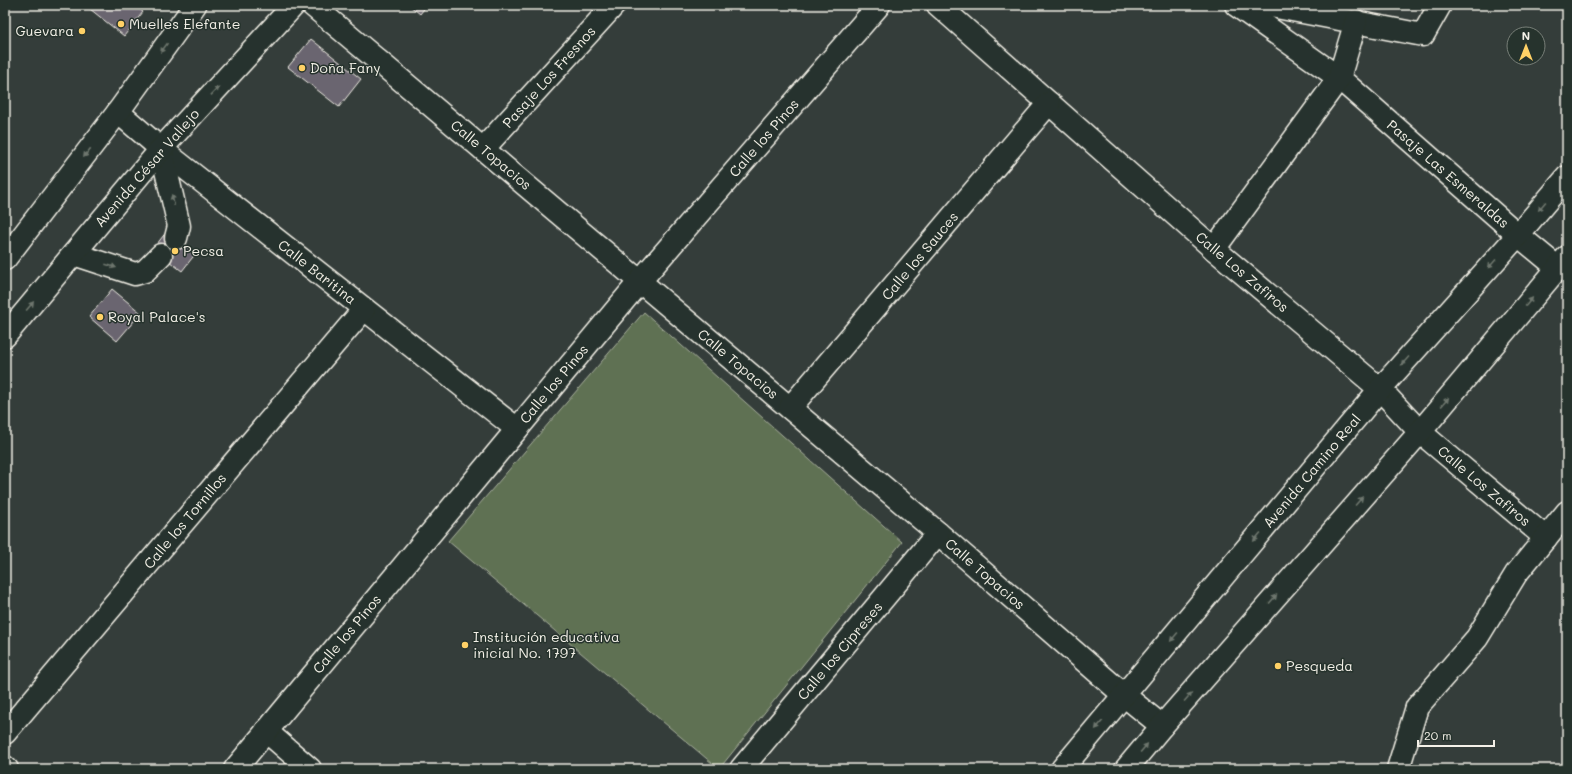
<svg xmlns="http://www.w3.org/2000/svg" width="1572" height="774" font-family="Mali,sans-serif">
	<rect width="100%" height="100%" fill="#343d3a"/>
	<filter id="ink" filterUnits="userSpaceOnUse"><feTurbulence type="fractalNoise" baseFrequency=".025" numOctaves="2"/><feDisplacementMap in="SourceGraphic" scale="8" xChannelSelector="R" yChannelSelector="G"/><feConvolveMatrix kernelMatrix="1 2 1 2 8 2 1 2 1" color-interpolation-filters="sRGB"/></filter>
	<g filter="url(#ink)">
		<path fill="#5f7153" stroke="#aab19e" d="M644 312 902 542 719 769 448 541Z"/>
		<g fill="#6b6570" stroke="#f4f1e8">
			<path d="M85 5H134L143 12 124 36Z"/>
			<path d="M409 5H427L420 14Z"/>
			<path d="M311 39 361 79 339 107 288 67Z"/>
			<path d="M167 231 196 253 182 271 153 249Z"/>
			<path d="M112 289 141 313 117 341 89 317Z"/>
		</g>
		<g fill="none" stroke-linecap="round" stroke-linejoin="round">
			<defs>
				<g id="minor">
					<path d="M312 5 938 533 1125 696 1162 726"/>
					<path d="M938 5 1214 249 1380 389 1420 432 1546 538"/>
					<path d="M1236 5 1339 78 1518 235 1558 268"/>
					<path d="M1266 5 1423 35 1440 5"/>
					<path d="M118 112 161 149 517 429"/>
					<path d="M161 149 179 226 176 238"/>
					<path d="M483 149 614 5"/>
					<path d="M1214 249 1339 78 1356 21"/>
					<path d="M74 254 135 274 145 271 161 255"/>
					<path d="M790 408 1049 103"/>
					<path d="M266 731 310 769"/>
					<path d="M5 733 364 309"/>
					<path d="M5 767 7 769"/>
					<path d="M235 769 640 281 879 5"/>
					<path d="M741 769 938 533"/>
					<path d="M1062 769 1380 389 1518 235 1567 177"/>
					<path d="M1126 769 1162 726 1420 432 1567 257"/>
					<path d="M1398 769 1417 707 1477 638 1516 574 1567 512"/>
				</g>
				<g id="major">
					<path d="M5 259 118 112 195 5"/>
					<path d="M5 336 161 149 294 5"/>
				</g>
			</defs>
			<use href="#minor" stroke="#f4f1e8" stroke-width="25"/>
			<use href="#major" stroke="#f4f1e8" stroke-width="25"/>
			<use href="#minor" stroke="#26332d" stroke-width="22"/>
			<use href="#major" stroke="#26332d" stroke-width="22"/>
		</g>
		<defs><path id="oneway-solid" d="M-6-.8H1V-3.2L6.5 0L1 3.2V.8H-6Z"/></defs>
		<g fill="#6e766e">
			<use href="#oneway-solid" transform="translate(164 48) rotate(126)"/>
			<use href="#oneway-solid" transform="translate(215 91) rotate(-47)"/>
			<use href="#oneway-solid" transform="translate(87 153) rotate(128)"/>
			<use href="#oneway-solid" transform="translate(173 200) rotate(-103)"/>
			<use href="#oneway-solid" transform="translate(1542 206) rotate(130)"/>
			<use href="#oneway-solid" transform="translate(1492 264) rotate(132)"/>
			<use href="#oneway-solid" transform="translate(111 266) rotate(18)"/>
			<use href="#oneway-solid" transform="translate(1529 302) rotate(-50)"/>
			<use href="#oneway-solid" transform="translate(30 306) rotate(-50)"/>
			<use href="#oneway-solid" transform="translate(1405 361) rotate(132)"/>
			<use href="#oneway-solid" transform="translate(1445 402) rotate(-50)"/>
			<use href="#oneway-solid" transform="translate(1359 501) rotate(-49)"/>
			<use href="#oneway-solid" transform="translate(1257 537) rotate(130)"/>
			<use href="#oneway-solid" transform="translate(1273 599) rotate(-49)"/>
			<use href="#oneway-solid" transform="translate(1174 637) rotate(130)"/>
			<use href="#oneway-solid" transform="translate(1188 697) rotate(-49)"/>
			<use href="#oneway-solid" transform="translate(1099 725) rotate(130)"/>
			<use href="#oneway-solid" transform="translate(1144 748) rotate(-50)"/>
		</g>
	</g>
	<g fill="#ffd166" stroke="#26332d" stroke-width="1.5">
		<circle cx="121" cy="24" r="4"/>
		<circle cx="82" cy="31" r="4"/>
		<circle cx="302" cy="68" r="4"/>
		<circle cx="175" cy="251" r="4"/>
		<circle cx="100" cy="317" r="4"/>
		<circle cx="465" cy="645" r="4"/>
		<circle cx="1278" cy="666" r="4"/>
	</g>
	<g text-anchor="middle" stroke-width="3" stroke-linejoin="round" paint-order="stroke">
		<g font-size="14" fill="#f4f1e8" stroke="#26332d" text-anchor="start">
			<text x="129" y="29">Muelles Elefante</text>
			<text x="74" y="36" text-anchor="end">Guevara</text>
			<text x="310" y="73">Doña Fany</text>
			<text x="183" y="256">Pecsa</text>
			<text x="108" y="322">Royal Palace's</text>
			<text x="473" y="642">Institución educativa<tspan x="473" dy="16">inicial No. 1797</tspan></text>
			<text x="1286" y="671">Pesqueda</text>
		</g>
		<g font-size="14" fill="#f4f1e8" stroke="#26332d">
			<text transform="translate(549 77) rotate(-48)" y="5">Pasaje Los Fresnos</text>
			<text transform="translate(764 138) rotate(-49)" y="5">Calle los Pinos</text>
			<text transform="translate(491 155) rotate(40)" y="5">Calle Topacios</text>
			<text transform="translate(147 168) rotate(-49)" y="5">Avenida César Vallejo</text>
			<text transform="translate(1448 174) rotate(41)" y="5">Pasaje Las Esmeraldas</text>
			<text transform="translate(920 256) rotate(-50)" y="5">Calle los Sauces</text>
			<text transform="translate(317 272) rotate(38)" y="5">Calle Baritina</text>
			<text transform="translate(1242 272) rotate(40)" y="5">Calle Los Zafiros</text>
			<text transform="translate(738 364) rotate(40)" y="5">Calle Topacios</text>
			<text transform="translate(554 384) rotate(-50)" y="5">Calle los Pinos</text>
			<text transform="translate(1312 471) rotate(-50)" y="5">Avenida Camino Real</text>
			<text transform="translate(1484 486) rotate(40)" y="5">Calle Los Zafiros</text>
			<text transform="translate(185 521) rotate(-50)" y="5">Calle los Tornillos</text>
			<text transform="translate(985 574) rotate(41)" y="5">Calle Topacios</text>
			<text transform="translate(347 634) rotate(-50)" y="5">Calle los Pinos</text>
			<text transform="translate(840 651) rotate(-50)" y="5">Calle los Cipreses</text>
		</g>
	</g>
	<rect width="1572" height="774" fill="none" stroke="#26332d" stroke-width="20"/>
	<rect x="10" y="10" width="1552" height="754" fill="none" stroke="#f4f1e8" stroke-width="1.5" filter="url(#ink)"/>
	<g transform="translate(1526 46)"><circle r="19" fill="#26332d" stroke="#787f78"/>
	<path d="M0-3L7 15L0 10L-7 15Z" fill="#ffd166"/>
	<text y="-6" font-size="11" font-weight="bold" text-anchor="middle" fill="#f4f1e8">N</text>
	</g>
	<path d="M1418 740v6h76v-6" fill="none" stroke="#f4f1e8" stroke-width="2"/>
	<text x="1424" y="740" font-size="12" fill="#f4f1e8" stroke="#26332d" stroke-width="3" paint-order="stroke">20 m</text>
</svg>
